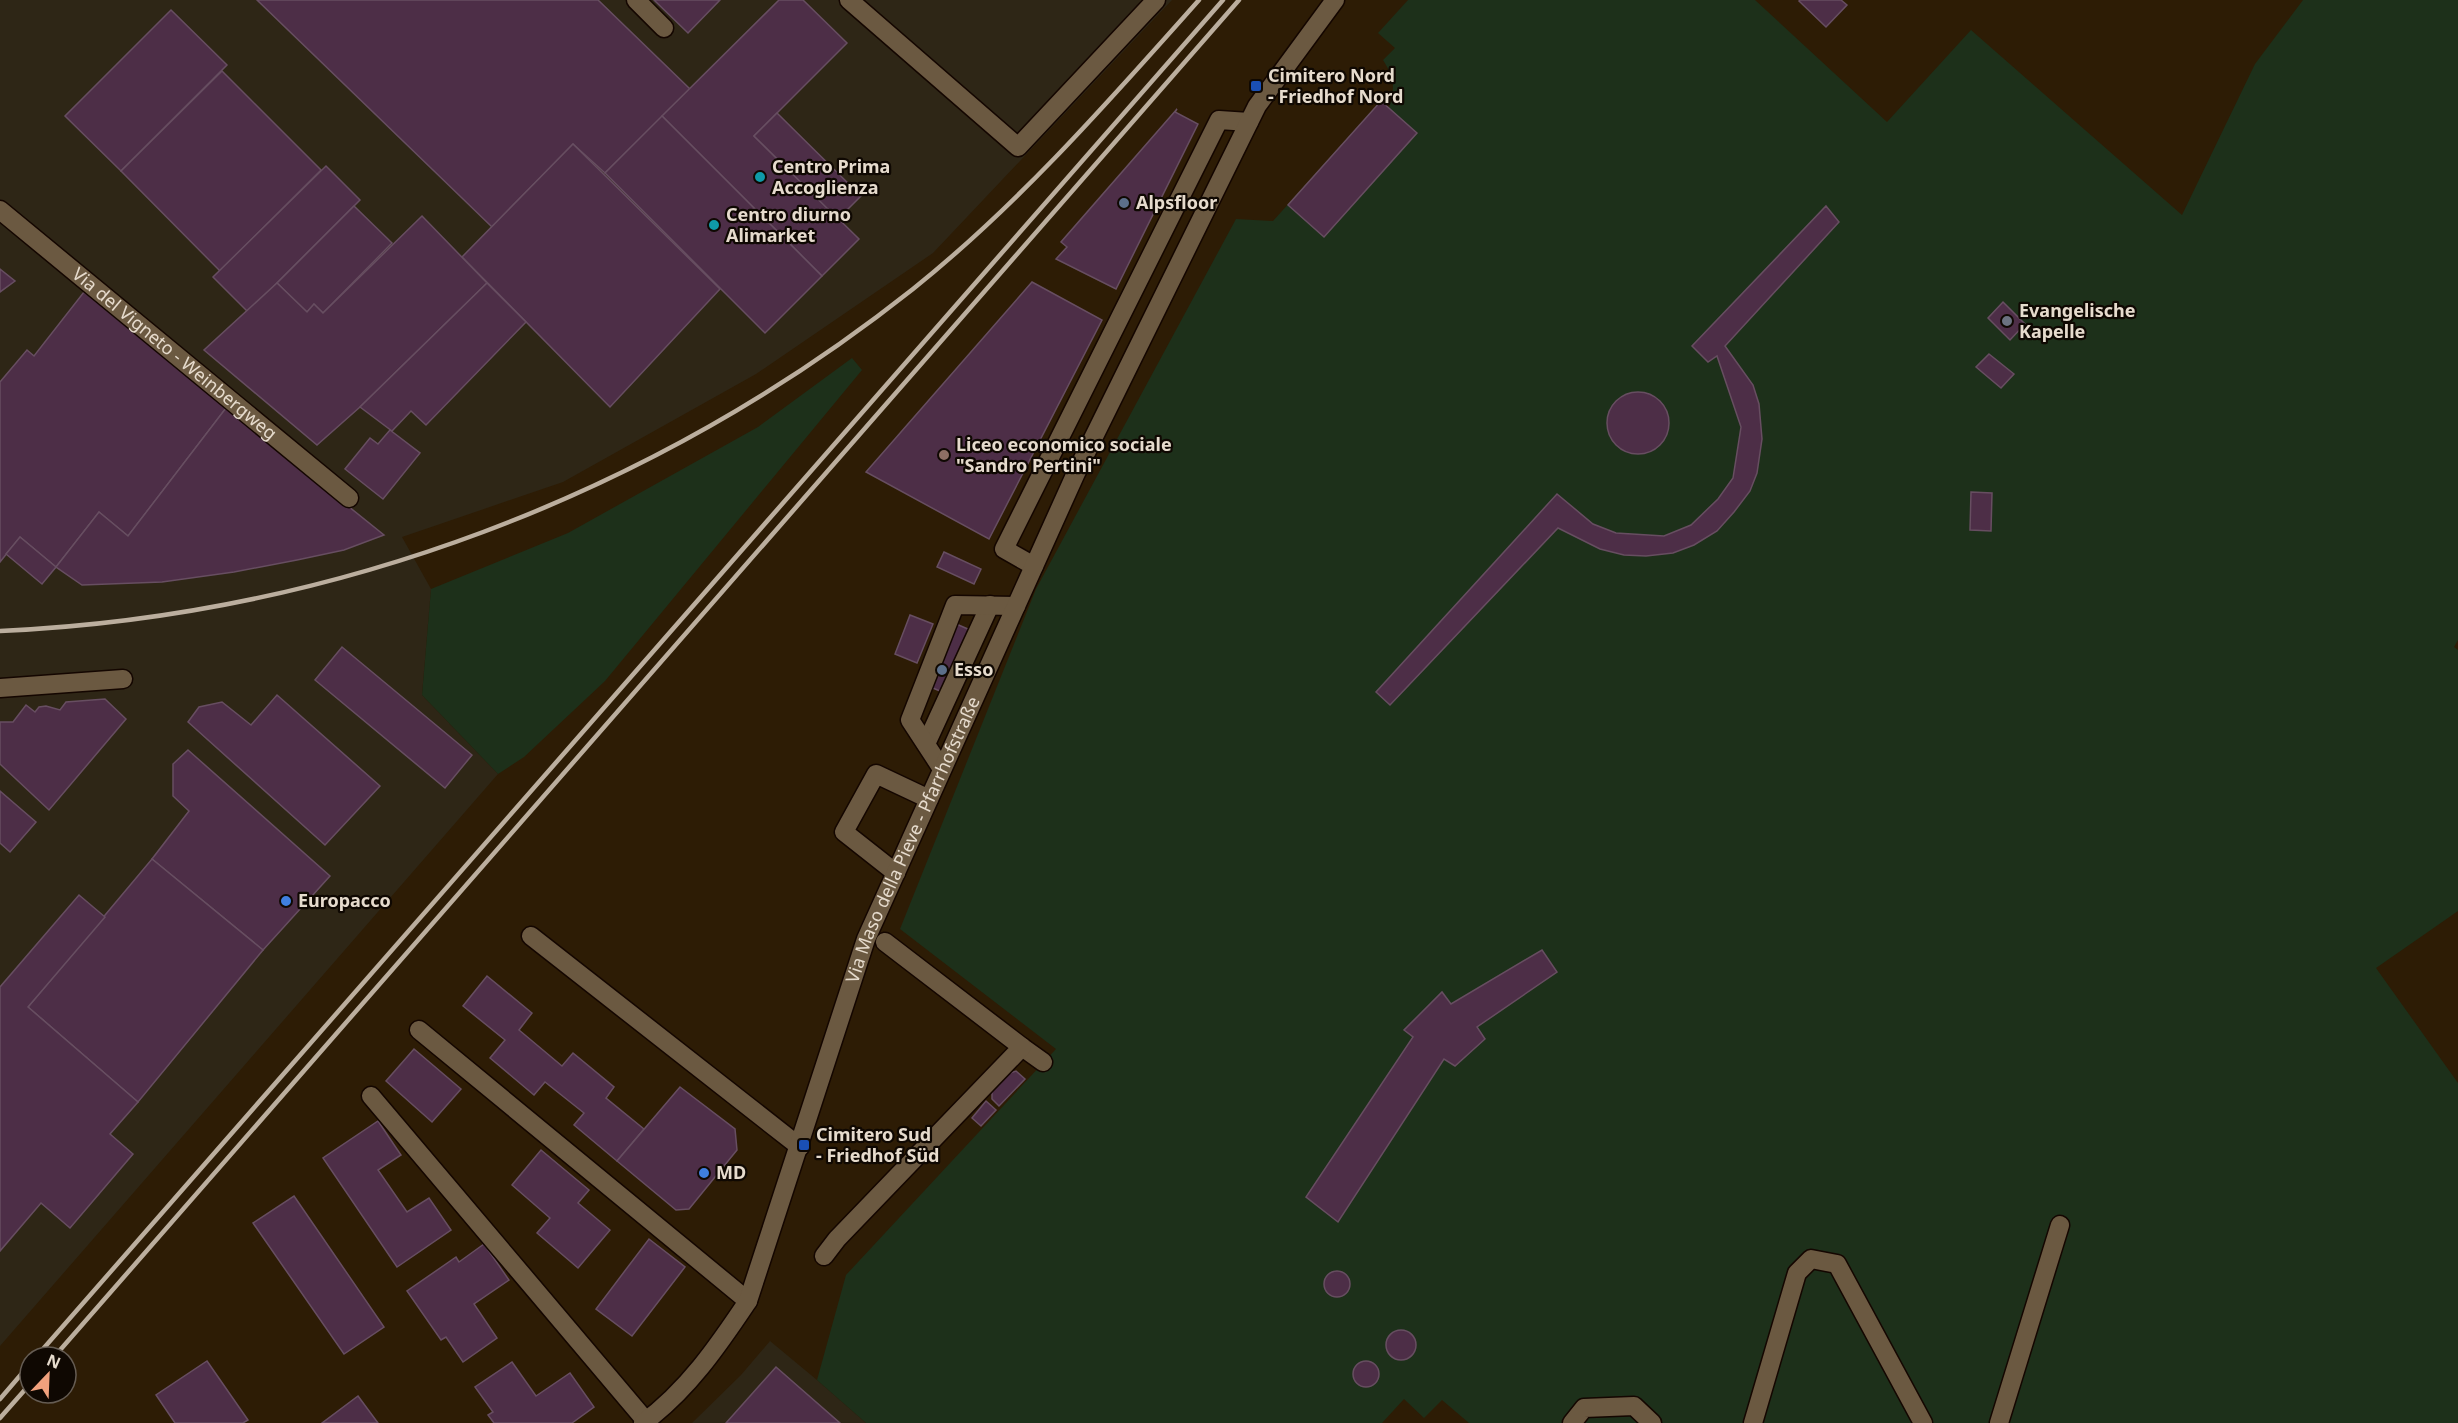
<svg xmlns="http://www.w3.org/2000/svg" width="2458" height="1423" font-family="'Noto Sans',sans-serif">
	<rect width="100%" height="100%" fill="#2d1c05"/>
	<g fill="#2e2616">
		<path d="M0 0H1172L933 253 756 374 563 482 402 537 431 589 422 695 498 774 0 1346Z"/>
		<path d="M770 1341 817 1380 866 1423H692L741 1375Z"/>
	</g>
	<g fill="#1d301a">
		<path d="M1408 0H1755L1887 122 1971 30 2182 215 2255 64 2303 0H2458V640L2454 647 2458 650V911L2376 968 2458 1083V1423H1469L1442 1400 1424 1418 1404 1399 1382 1423H866L817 1380 846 1275 1056 1049 900 929 1036 589 1236 219 1273 221 1381 101 1389 108C1395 86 1395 79 1383 60L1395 48 1378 33Z"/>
		<path d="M852 358 862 370 605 681 524 757 498 774 422 695 431 589 568 533 758 427Z"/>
	</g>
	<g fill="#4d2e47" stroke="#674e61" stroke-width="1.5">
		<path d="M257 0H598L690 89 605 173 573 144 492 227Z"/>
		<path d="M654 0H720L688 33Z"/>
		<path d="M779 0H803L847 43 754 136 859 239 822 276 662 116Z"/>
		<path d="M1800 0H1841L1847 5 1826 27 1799 1Z"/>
		<path d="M171 10 227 65 121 171 65 116Z"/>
		<path d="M222 71 321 170 220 271 121 171Z"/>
		<path d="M1381 101 1417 133 1324 237 1288 205Z"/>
		<path d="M1177 109 1175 112 1198 124 1116 289 1056 259 1067 247 1061 242Z"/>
		<path d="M777 113 861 196 838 219 754 136Z"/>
		<path d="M662 116 822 276 765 333 605 173Z"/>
		<path d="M573 144 720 289 610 407 462 257Z"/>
		<path d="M326 166 360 200 248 312 213 277Z"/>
		<path d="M354 206 392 243 323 313 314 304 307 312 277 283Z"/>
		<path d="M1826 206 1839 222 1725 346 1753 385 1759 404 1762 439 1757 473 1750 491 1734 512 1717 531 1694 545 1673 553 1646 556 1624 555 1600 549 1558 528 1390 705 1376 692 1557 494 1593 524 1616 533 1664 536 1691 525 1718 499 1733 478 1741 427 1717 356 1708 362 1692 346Z"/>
		<path d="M422 216 487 283 360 407 317 445 204 350 277 283 307 312 314 304 323 313Z"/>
		<path d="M0 269 15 281 0 292Z"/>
		<path d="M1032 282 1102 320 989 539 866 472Z"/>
		<path d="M487 283 526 322 426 425 411 411 392 431 360 407Z"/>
		<path d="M84 292 226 408 128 536 99 512 56 567 20 537 0 562V382L27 350 34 356Z"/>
		<path d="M2003 302 2025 324 2010 340 1988 318Z"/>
		<path d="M1989 354 2014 374 2001 388 1976 367Z"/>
		<circle cx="1638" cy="423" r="31"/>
		<path d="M226 408 384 535 344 550 297 560 234 572 162 582 82 585 56 567 99 512 128 536Z"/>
		<path d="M390 430 420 453 383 499 345 469 370 438 378 444Z"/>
		<path d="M1971 492 1992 493 1991 531 1970 530Z"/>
		<path d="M20 537 56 567 42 584 6 554Z"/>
		<path d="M944 552 981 569 974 584 937 567Z"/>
		<path d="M910 615 933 624 917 663 895 654Z"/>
		<path d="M954 623 977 633 952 696 928 686Z"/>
		<path d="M342 647 472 755 445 788 315 680Z"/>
		<path d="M277 695 380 786 325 845 188 722 199 707 222 702 251 725Z"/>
		<path d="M105 699 126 719 49 810 0 764V722H13L26 705 35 712 39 707 46 706 60 710 66 702Z"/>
		<path d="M188 750 330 876 263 950 152 859 189 811 173 796V764Z"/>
		<path d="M0 791 36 822 10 852 0 843Z"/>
		<path d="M152 859 263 950 138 1102 28 1007Z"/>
		<path d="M79 895 105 917 28 1007 138 1102 110 1134 133 1154 70 1228 41 1203 0 1251V987Z"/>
		<path d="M1542 950 1557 972 1477 1027 1485 1039 1455 1066 1444 1059 1338 1222 1306 1197 1413 1037 1404 1030 1442 992 1451 1004Z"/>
		<path d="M487 976 532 1013 519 1030 562 1066 573 1053 614 1087 606 1098 644 1129 617 1161 574 1125 584 1113 545 1082 534 1095 490 1058 505 1040 463 1006Z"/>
		<path d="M414 1049 461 1089 432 1122 386 1081Z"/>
		<path d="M1016 1071 1025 1079 999 1106 992 1099V1090L1007 1074Z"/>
		<path d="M680 1087 735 1129 737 1150 689 1209 676 1210 617 1161Z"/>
		<path d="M986 1101 996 1110 981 1126 972 1118Z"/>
		<path d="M378 1121 401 1155 378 1170 407 1212 429 1198 451 1230 397 1267 323 1158Z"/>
		<path d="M541 1150 589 1190 578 1203 610 1230 578 1268 537 1233 550 1218 512 1185Z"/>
		<path d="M294 1196 384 1327 344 1354 253 1223Z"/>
		<path d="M649 1239 685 1267 632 1336 596 1309Z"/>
		<path d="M484 1244 509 1280 474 1304 497 1338 463 1362 446 1337 441 1340 407 1291 456 1257 459 1262Z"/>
		<circle cx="1337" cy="1284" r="13"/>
		<circle cx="1401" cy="1345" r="15"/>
		<path d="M207 1361 248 1420 243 1423H175L156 1395Z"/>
		<circle cx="1366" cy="1374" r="13"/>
		<path d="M512 1362 536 1396 570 1373 594 1407 572 1423H494L488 1415 493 1412 475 1387Z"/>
		<path d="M776 1367 840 1423H726Z"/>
		<path d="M358 1396 378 1423H322Z"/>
	</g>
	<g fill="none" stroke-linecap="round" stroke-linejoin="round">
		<defs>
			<g id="minor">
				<path d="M636 0 664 28"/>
				<path d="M849 0 1018 147 1156 0"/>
				<path id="s1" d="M0 210 349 498"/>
				<path d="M1034 566 1004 549 1219 120 1249 122"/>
				<path d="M0 688 123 679"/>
				<path d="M926 744 990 605"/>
				<path d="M942 769 910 720 955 605 1016 606"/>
				<path d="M896 873 844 832 876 774 929 799"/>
				<path d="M531 936 800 1147"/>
				<path d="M419 1030 748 1301"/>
				<path d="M1022 1047 1043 1062"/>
				<path d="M371 1096 646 1421"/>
				<path d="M824 1256 837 1239 1022 1047 885 942"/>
				<path id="s2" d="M643 1423C687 1391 718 1346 748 1301L866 939 1076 473 1257 106 1335 0"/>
				<path d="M1572 1423 1584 1408 1634 1406 1652 1423"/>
				<path d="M1753 1423 1797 1273 1811 1259 1837 1264 1923 1423"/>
				<path d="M1999 1423 2060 1225"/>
			</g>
		</defs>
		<use href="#minor" stroke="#140600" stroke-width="21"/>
		<use href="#minor" stroke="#6b5941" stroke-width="18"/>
		<g stroke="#bbae9e" stroke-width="4.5">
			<path d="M0 631C332 616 652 496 913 289 1019 204 1109 101 1199 0"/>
			<path d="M36 1357 1223 0"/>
			<path d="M54 1357 1239 0"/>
			<path d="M0 1399 30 1364"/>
			<path d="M0 1418 30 1384"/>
		</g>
	</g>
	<g fill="#1a4fb4" stroke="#0f0802" stroke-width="2">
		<rect x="1250" y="80" width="12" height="12" rx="3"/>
		<rect x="798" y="1139" width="12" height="12" rx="3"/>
	</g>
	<g fill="#0f9aa8" stroke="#0f0802" stroke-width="2">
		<circle cx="760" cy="177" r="6"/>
		<circle cx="714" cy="225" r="6"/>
	</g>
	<g fill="#5c6f8a" stroke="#0f0802" stroke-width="2">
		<circle cx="1124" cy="203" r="6"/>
		<circle cx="942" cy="670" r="6"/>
	</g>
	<circle fill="#6b7280" stroke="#0f0802" stroke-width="2" cx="2007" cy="321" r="6"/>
	<circle fill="#8d6e63" stroke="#0f0802" stroke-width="2" cx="944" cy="455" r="6"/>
	<g fill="#3f7fe0" stroke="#0f0802" stroke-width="2">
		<circle cx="286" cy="901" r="6"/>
		<circle cx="704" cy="1173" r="6"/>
	</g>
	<g text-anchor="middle" stroke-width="4.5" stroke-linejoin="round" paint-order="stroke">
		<g font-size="18" font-weight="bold" fill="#e6dbcd" stroke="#0f0802" text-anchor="start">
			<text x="1268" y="82">Cimitero Nord<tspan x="1268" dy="21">- Friedhof Nord</tspan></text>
			<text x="772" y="173">Centro Prima<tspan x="772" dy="21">Accoglienza</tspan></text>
			<text x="1136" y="209">Alpsfloor</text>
			<text x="726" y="221">Centro diurno<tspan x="726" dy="21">Alimarket</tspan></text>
			<text x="2019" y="317">Evangelische<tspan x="2019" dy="21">Kapelle</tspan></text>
			<text x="956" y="451">Liceo economico sociale<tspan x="956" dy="21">"Sandro Pertini"</tspan></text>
			<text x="954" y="676">Esso</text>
			<text x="298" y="907">Europacco</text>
			<text x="816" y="1141">Cimitero Sud<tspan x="816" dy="21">- Friedhof Süd</tspan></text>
			<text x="716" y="1179">MD</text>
		</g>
		<g font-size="18" fill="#e6dbcd" stroke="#0f0802">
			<text dy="6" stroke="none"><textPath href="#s1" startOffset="226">Via del Vigneto - Weinbergweg</textPath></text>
			<text dy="6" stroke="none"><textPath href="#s2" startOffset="652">Via Maso della Pieve - Pfarrhofstraße</textPath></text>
		</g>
	</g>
	<g transform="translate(48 1375) rotate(23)"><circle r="28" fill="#0f0802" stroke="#655c53" stroke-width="1.5"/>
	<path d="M0-4.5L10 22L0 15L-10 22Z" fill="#f1a17d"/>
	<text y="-9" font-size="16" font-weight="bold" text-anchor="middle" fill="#e6dbcd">N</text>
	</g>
</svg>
